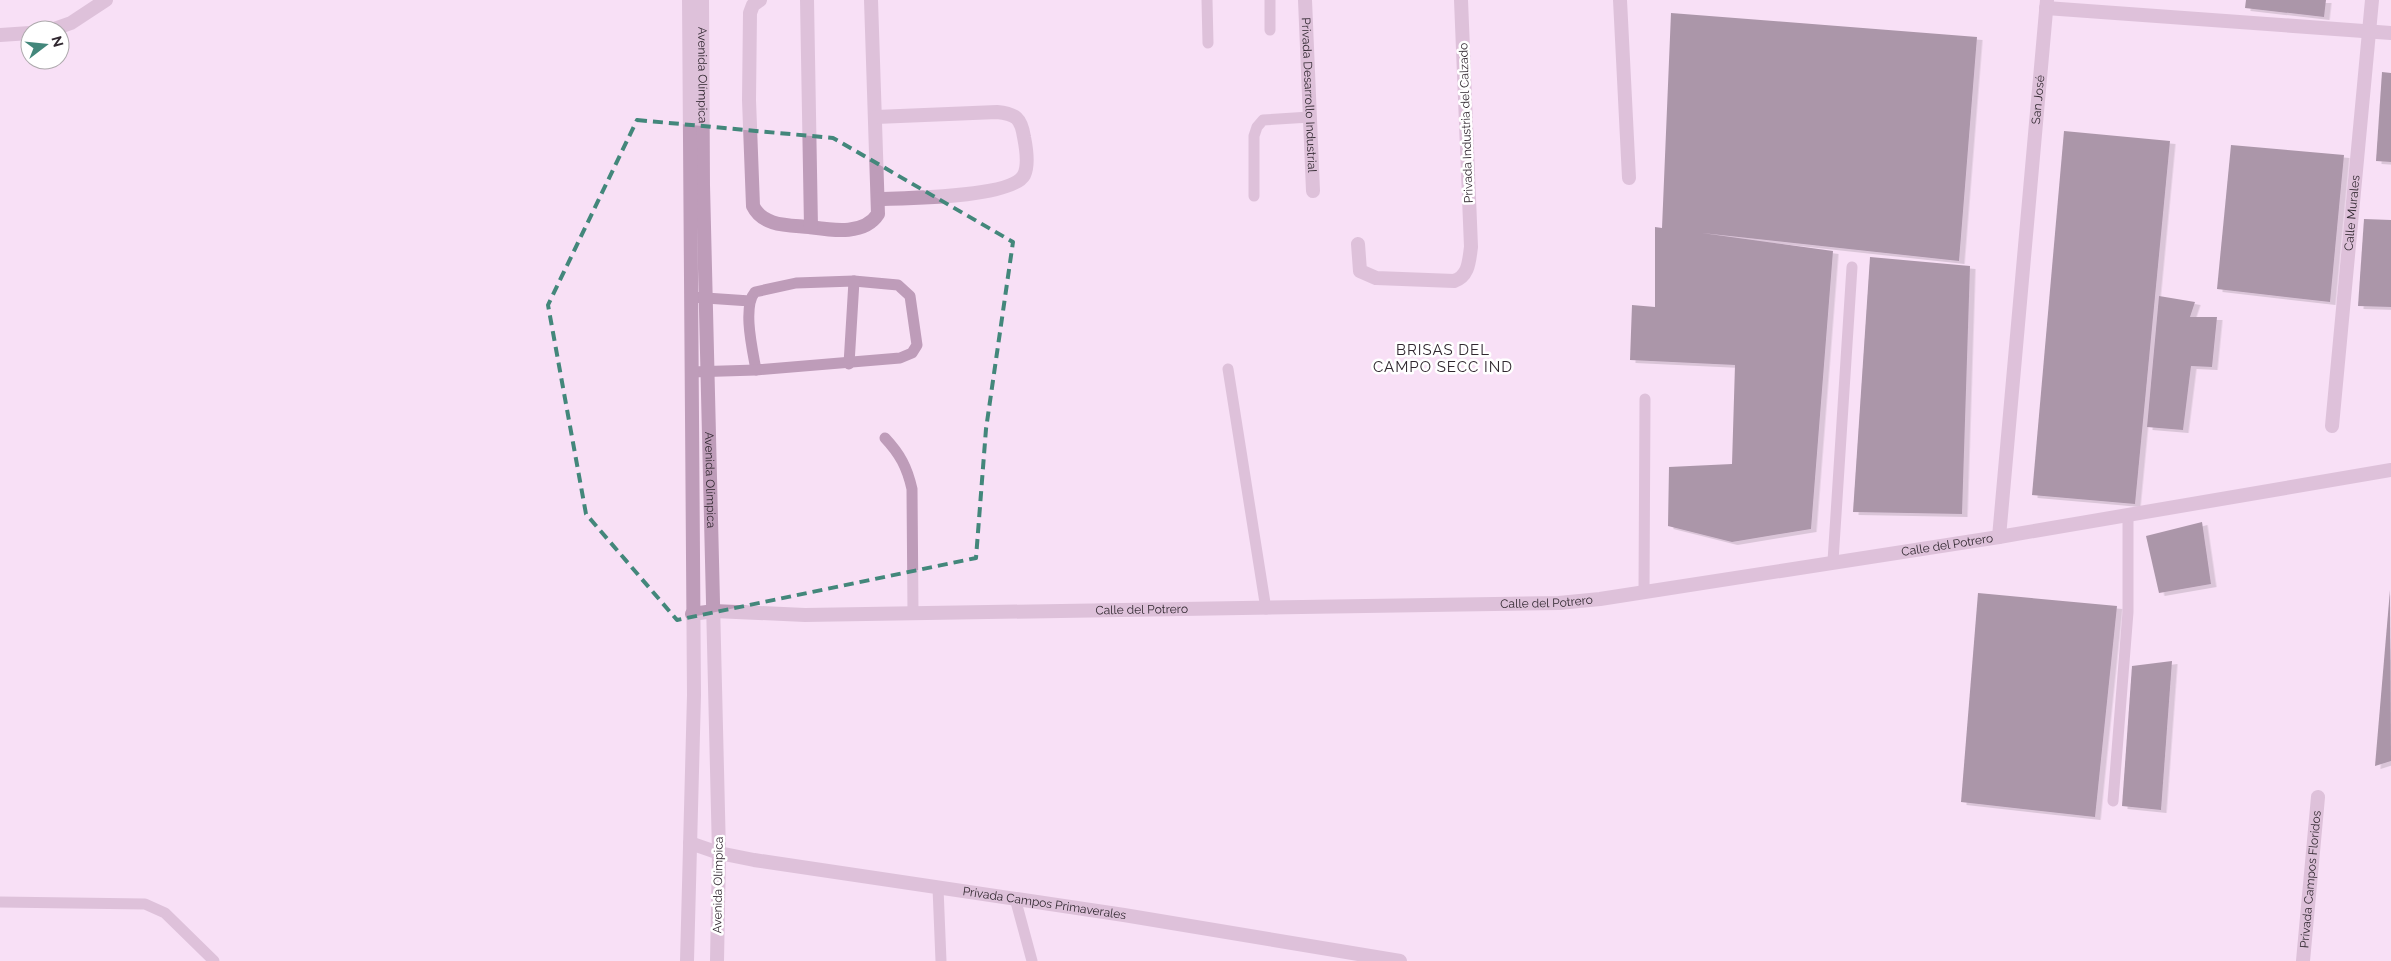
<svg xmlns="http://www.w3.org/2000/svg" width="2391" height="961" font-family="Raleway,sans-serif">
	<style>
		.building { fill: #4f3c4d; filter: url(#shadow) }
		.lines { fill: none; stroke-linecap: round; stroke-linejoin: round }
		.service { stroke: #be9cb9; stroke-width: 11 }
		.minor { stroke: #be9cb9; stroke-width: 14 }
		.tertiary { stroke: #be9cb9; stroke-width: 14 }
		.marked { fill: none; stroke: #43877b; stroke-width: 4; stroke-dasharray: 10 6; stroke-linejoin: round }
		.labels { text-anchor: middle; stroke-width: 5; stroke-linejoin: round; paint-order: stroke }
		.street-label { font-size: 12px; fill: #312830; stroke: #fff }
		.quarter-label { font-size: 15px; letter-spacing: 1px; fill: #312830; stroke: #fff }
	</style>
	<defs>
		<filter id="shadow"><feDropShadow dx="5.5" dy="3" stdDeviation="0" flood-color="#0004"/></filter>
	</defs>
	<rect width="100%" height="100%" fill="#f8e0f5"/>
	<!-- building -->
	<g class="building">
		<path d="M2246,0H2326L2324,17L2245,8Z"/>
		<path d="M1671,13L1977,37L1959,261L1702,233L1833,251L1811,529L1732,542L1668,526L1669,467L1732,464L1735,365L1630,360L1632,305L1655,307V227L1662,228Z"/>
		<path d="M2382,72L2391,73V162L2376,161Z"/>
		<path d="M2064,131L2170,141L2135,504L2032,495Z"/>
		<path d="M2231,145L2344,155L2330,302L2217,289Z"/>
		<path d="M2364,219L2391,220V307L2358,306Z"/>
		<path d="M1870,257L1970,266L1962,514L1853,512Z"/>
		<path d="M2159,296L2195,302L2190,317H2217L2212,367L2191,366L2183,430L2147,427Z"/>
		<path d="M2202,522L2211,584L2159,593L2146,536Z"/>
		<path d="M2390,590L2391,761L2375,766Z"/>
		<path d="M1978,593L2117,606L2095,817L1961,802Z"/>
		<path d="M2172,661L2161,810L2122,806L2132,666Z"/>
	</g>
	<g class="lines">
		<!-- service -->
		<g class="service">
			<path d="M1207,0L1208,43"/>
			<path d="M1270,30V0"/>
			<path d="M1254,196V136L1257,127L1263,120L1310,117"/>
			<path d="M854,281L898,285L910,296L917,345L912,353L900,358L756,370C753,352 742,307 755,292L796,283Z"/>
			<path d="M691,297L750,301"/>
			<path d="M849,364L854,281"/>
			<path d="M1228,369L1266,609"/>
			<path d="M691,372L756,370"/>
			<path d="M885,438C900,454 907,467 912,489L913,613"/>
			<path d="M1833,561L1852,267"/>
			<path d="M1644,592L1645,399"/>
			<path d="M2113,801L2128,612V515"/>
			<path d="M938,888L941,961"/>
			<path d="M1015,898L1032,961"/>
			<path d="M0,902L145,904L165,913L214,961"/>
		</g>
		<!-- minor -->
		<g class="minor">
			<path d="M760,0L753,5L750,13L749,100L753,206C763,227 790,225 809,227C831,230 864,236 878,214L871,0"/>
			<path d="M807,0L811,227"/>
			<path id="s1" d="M1305,0L1313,191"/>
			<path d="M1620,0L1629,178"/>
			<path d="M2046,8L2391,33"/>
			<path d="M51,30L71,23L106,0"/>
			<path d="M0,35L30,33"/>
			<path d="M876,117L997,112C1016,114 1021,118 1024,137C1026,147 1029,165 1024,175C1012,198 905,198 879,199"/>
			<path d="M1358,244L1360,271L1376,278L1454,281C1469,276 1469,261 1471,247L1461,0"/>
			<path id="s2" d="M2332,426L2372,0"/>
			<path id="s3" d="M1999,537L2047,0"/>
			<path id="s4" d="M692,614L714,611L805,615L1559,603L1600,599L1999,537L2391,470"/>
			<path id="s5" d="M690,843L719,853L754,860L1124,915L1400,961"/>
			<path id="s6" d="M2303,961L2318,797"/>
		</g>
		<!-- tertiary -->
		<g class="tertiary">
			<path id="s7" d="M702,0L703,185L719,853L717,961"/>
			<path d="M687,961L694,695L689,0"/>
		</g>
	</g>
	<!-- marked area -->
	<path d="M0 0H2391V961H0ZM637,120L833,138L1013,242L986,429L976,558L677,620L586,514L548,305Z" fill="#f8e0f5" fill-opacity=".55" fill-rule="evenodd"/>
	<path class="marked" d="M637,120L833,138L1013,242L986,429L976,558L677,620L586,514L548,305Z"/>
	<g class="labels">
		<!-- street labels -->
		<g class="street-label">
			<text dy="4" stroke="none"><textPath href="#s7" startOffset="75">Avenida Olímpica</textPath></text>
			<text dy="4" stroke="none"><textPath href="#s1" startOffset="95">Privada Desarrollo Industrial</textPath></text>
			<text dy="4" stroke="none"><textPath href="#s3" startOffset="439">San José</textPath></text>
			<text transform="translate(1466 123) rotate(-92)" y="4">Privada Industria del Calzado</text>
			<text dy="4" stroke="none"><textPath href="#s2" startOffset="214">Calle Murales</textPath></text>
			<text dy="4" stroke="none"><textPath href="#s7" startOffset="480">Avenida Olímpica</textPath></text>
			<text dy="4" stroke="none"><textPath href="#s4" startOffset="1260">Calle del Potrero</textPath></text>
			<text dy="4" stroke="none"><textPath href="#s4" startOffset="855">Calle del Potrero</textPath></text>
			<text dy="4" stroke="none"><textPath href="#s4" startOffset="450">Calle del Potrero</textPath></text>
			<text dy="4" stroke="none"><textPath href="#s6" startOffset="82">Privada Campos Floridos</textPath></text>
			<text transform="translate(718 885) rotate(-89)" y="4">Avenida Olímpica</text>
			<text dy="4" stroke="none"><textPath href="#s5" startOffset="360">Privada Campos Primaverales</textPath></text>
		</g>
		<!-- quarter labels -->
		<g class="quarter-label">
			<text x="1443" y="355">BRISAS DEL<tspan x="1443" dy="17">CAMPO SECC IND</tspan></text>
		</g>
	</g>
	<!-- north arrow -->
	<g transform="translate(45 45) rotate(74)"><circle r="24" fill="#ffffff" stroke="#ada9ac"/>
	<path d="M0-4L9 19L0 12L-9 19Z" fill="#43877b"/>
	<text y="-8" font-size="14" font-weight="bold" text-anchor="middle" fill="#312830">N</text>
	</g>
</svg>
